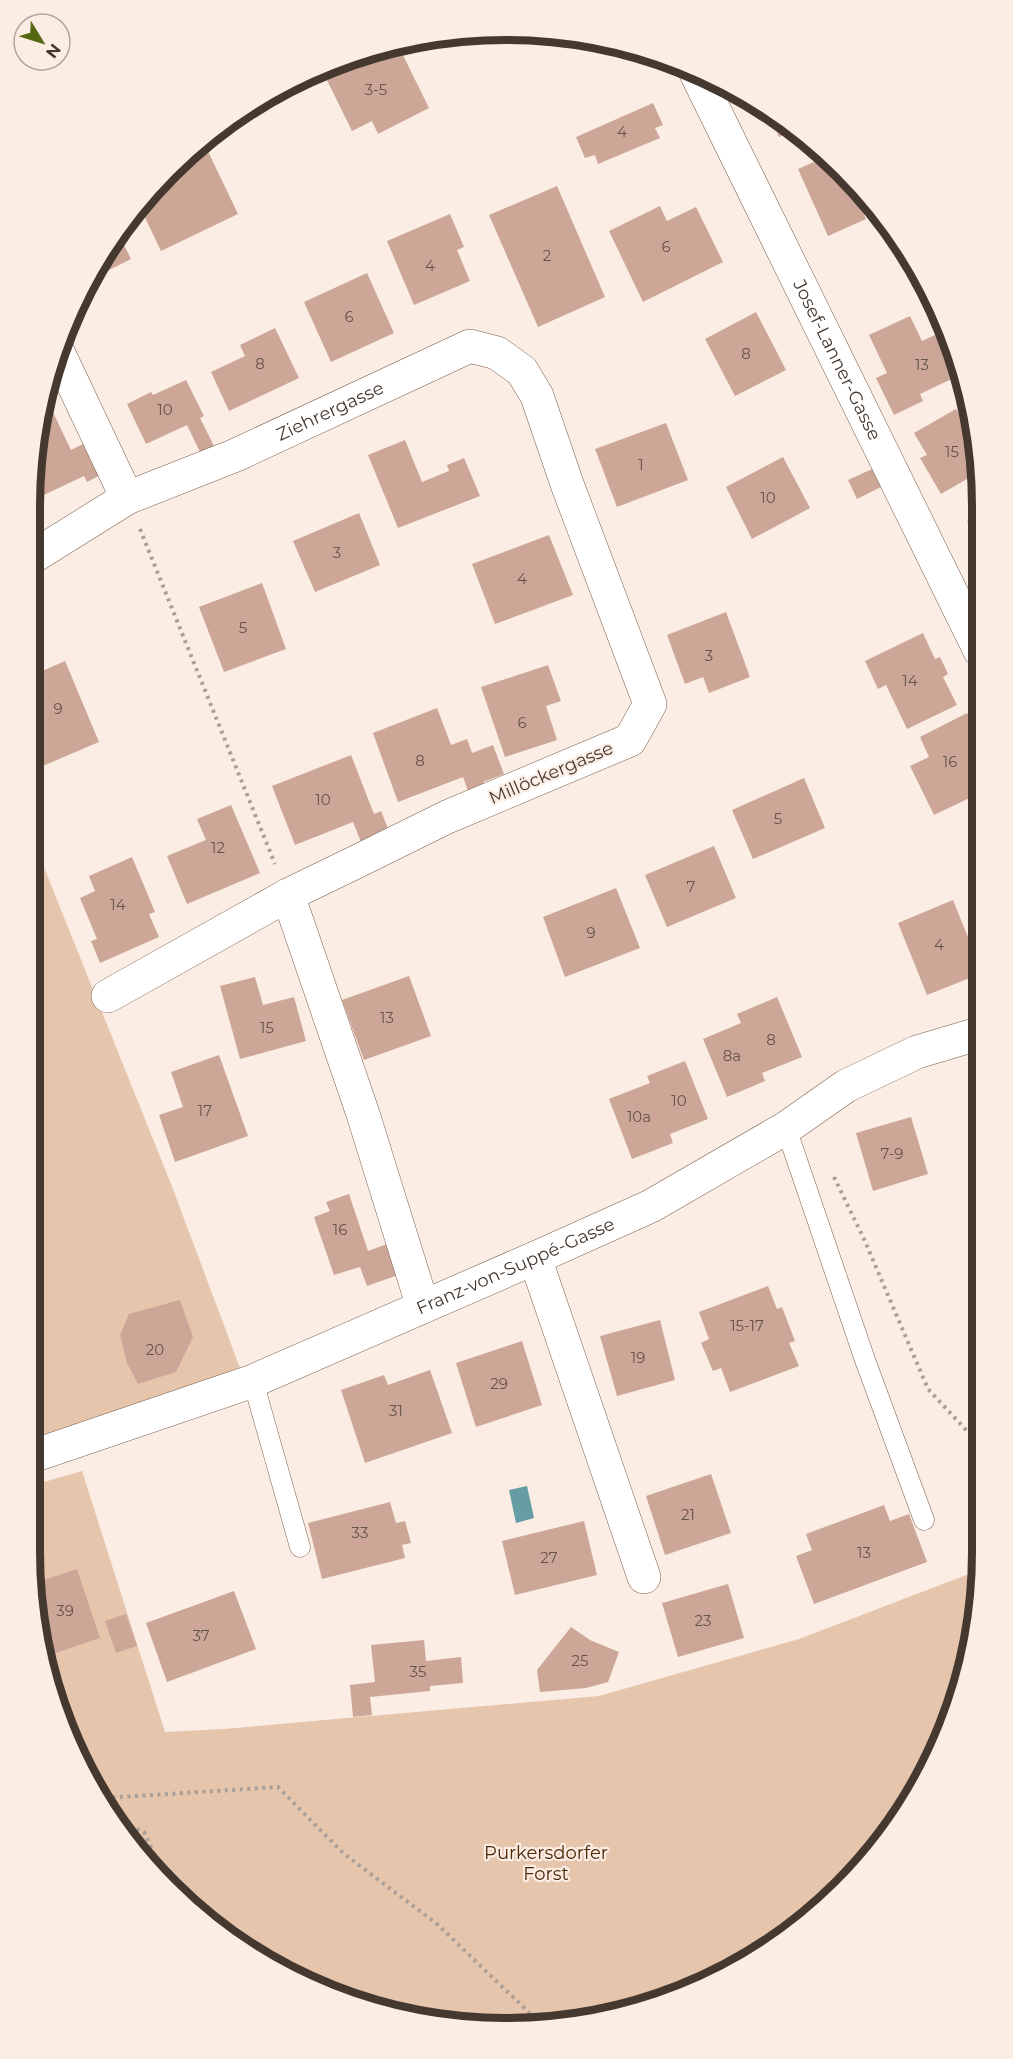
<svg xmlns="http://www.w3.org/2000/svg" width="1013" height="2059" font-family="Montserrat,sans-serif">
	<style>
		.green { fill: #e6c5ad }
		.water { fill: #669ca3 }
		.building { fill: #cca797 }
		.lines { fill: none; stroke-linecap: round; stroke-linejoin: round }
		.lane-casing { stroke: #7c5f4b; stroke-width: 21 }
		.street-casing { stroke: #7c5f4b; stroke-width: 34 }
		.path { stroke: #ab9e95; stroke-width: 4; stroke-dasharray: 3 4.5; stroke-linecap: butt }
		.lane { stroke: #fff; stroke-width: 20 }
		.street { stroke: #fff; stroke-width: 33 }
		.labels { text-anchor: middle; stroke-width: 4.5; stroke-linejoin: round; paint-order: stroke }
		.number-label { font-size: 15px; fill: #675449 }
		.street-label { font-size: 18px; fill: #45382f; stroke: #fbede4 }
		.park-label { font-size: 18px; fill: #4d2807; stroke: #fbede4 }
		.rim { fill: none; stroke: #45382f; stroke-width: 8 }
	</style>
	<rect width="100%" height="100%" fill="#fbede4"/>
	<!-- green -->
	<g class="green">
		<path d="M31,835L171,1184L240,1368L70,1432L30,1443Z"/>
		<path d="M82,1471L165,1732L224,1729L599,1696L799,1639L982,1569V1583L967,1675L934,1763L844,1889L717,1980L568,2025L413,2020L324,1993L242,1949L129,1843L55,1706L30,1552V1486Z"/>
	</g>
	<!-- water -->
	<path class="water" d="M527,1486L534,1518L516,1523L509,1490Z"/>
	<!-- building -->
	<g class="building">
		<path d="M398,45L429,108L378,134L372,121L352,131L323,72L353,55Z"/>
		<path d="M653,103L663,125L655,128L660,138L598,164L595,155L585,158L576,137Z"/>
		<path d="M769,114L775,118L794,130L779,137Z"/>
		<path d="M203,141L238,214L161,251L139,205L192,148Z"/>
		<path d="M827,156L866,200L859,204L866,219L828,236L798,169Z"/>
		<path d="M557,186L605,297L538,327L489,215Z"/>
		<path d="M660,206L667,221L696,207L723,262L643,302L609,231Z"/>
		<path d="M450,214L464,247L457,250L470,281L414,305L387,241Z"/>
		<path d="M118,233L131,259L103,273L98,265Z"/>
		<path d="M367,273L394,333L331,362L304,302Z"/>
		<path d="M756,312L786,370L735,396L705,339Z"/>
		<path d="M910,316L922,341L946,330L958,356L962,374L920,394L923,401L894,415L876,378L887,373L869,335Z"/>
		<path d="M275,328L299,378L229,411L211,372L245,356L240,345Z"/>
		<path d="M186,380L204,416L200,418L214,446L200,452L187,425L146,444L127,404L151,392L153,395Z"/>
		<path d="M50,406L71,450L91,440L106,472L87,482L84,476L31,501V476L42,410Z"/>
		<path d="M956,409L979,449V472L941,494L920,458L927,455L914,433Z"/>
		<path d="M666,423L688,480L617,507L595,449Z"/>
		<path d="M405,440L422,482L449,471L447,465L464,458L480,496L398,528L368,455Z"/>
		<path d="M783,457L810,508L752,539L726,487Z"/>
		<path d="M872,469L881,487L857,499L848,480Z"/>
		<path d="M359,513L380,565L315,592L293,541Z"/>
		<path d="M979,516V548L967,521Z"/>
		<path d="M549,535L573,595L495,624L472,564Z"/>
		<path d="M262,583L286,649L224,672L199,607Z"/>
		<path d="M726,612L750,677L709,693L703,677L685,684L667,635Z"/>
		<path d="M923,633L935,659L940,657L948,674L943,677L957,705L907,729L886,685L878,689L865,661Z"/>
		<path d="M65,661L99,742L31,771V676Z"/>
		<path d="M548,665L561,701L546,706L557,740L505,757L481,687Z"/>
		<path d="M437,708L451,745L467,739L472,753L493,745L504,774L483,782L486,787L469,794L463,777L398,802L373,733Z"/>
		<path d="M967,713L980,739V793L934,815L910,766L929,757L920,737Z"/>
		<path d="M351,755L374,814L381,811L389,831L361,842L353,822L295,845L272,786Z"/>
		<path d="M804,778L825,828L753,859L732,810Z"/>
		<path d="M231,805L260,873L187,904L167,856L206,840L197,819Z"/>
		<path d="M714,846L736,898L667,927L645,875Z"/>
		<path d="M132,857L155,912L149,914L159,937L100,963L91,941L97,939L80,898L95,891L89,876Z"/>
		<path d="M616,888L640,948L565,977L543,917Z"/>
		<path d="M953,900L980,967V974L927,995L898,923Z"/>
		<path d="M409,976L431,1036L364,1060L342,1000Z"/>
		<path d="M255,977L263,1005L294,997L306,1041L240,1059L220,986Z"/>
		<path d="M777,997L802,1057L762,1073L765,1081L727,1097L703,1039L741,1023L737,1014Z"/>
		<path d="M219,1055L248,1136L175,1162L159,1115L183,1107L171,1072Z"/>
		<path d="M685,1061L708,1119L670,1134L673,1143L632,1159L609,1099L650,1083L647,1076Z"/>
		<path d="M911,1117L928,1174L873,1191L856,1133Z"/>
		<path d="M349,1194L368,1251L387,1244L398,1275L367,1286L360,1267L334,1275L314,1217L330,1211L326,1202Z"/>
		<path d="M768,1286L777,1309L782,1307L795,1341L789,1343L799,1366L730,1392L721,1368L713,1371L701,1343L709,1339L699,1312Z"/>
		<path d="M180,1300L193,1337L176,1372L138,1384L127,1363L120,1335L129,1314Z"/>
		<path d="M660,1320L675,1380L617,1396L600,1336Z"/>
		<path d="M522,1341L542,1405L476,1427L456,1363Z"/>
		<path d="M430,1370L452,1433L365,1463L341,1390L384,1375L388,1385Z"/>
		<path d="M30,1376L43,1413L30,1418Z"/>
		<path d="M711,1474L731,1533L665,1555L646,1496Z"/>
		<path d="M390,1502L396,1523L405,1521L411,1543L402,1545L405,1558L322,1579L308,1523Z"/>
		<path d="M884,1505L890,1521L909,1514L927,1562L814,1604L796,1556L812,1550L806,1534Z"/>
		<path d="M584,1521L597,1575L515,1595L502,1541Z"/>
		<path d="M77,1569L100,1638L47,1656L35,1583Z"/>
		<path d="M728,1584L744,1638L678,1657L662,1603Z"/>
		<path d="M234,1591L256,1649L167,1682L146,1623Z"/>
		<path d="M126,1614L137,1646L116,1653L105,1621Z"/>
		<path d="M571,1627L590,1640L619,1652L608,1682L586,1688L540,1692L537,1670Z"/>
		<path d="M424,1640L426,1661L461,1657L463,1683L430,1686V1691L370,1697L372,1715L353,1717L350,1685L375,1682L371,1645Z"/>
	</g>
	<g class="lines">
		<defs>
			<g id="lane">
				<path d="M786,1128L865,1360L924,1520"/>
				<path d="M253,1381L300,1547"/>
			</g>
			<g id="street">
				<path id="s1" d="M695,71L980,651"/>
				<path d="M58,352L127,498"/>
				<path id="s2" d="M31,558L127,498L236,455L470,346L497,353L522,371L537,396L567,484L650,704L630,740L447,817L360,860L288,895L108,996"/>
				<path d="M288,895L363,1114L423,1307"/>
				<path d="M535,1258L644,1577"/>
				<path id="s3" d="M30,1457L253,1381L535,1258L651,1206L786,1128L846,1086L917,1052L981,1033"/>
			</g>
		</defs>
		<!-- lane casing -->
		<use href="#lane" class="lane-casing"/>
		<!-- street casing -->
		<use href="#street" class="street-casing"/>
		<!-- path -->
		<g class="path">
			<path d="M140,529L275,864"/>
			<path d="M834,1177L864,1239L928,1389L982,1447"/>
			<path d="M105,1798L278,1787L343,1853L437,1924L541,2024"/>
			<path d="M116,1820L144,1832L164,1876"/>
		</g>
		<!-- lane -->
		<use href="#lane" class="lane"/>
		<!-- street -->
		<use href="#street" class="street"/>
	</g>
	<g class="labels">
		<!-- number labels -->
		<g class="number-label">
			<text x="376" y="95">3-5</text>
			<text x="622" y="137">4</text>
			<text x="666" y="252">6</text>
			<text x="547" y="261">2</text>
			<text x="430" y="271">4</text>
			<text x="349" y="322">6</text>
			<text x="746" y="359">8</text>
			<text x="260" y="369">8</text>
			<text x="922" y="370">13</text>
			<text x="165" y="415">10</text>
			<text x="952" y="457">15</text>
			<text x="641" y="470">1</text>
			<text x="768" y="503">10</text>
			<text x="337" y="558">3</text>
			<text x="522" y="584">4</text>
			<text x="243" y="633">5</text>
			<text x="709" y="661">3</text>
			<text x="910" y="686">14</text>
			<text x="58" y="714">9</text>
			<text x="522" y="728">6</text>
			<text x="420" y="766">8</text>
			<text x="950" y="767">16</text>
			<text x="323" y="805">10</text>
			<text x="778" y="824">5</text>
			<text x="218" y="853">12</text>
			<text x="691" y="892">7</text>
			<text x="118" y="910">14</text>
			<text x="591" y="938">9</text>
			<text x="939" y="950">4</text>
			<text x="387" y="1023">13</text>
			<text x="267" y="1033">15</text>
			<text x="771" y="1045">8</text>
			<text x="732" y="1061">8a</text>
			<text x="679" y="1106">10</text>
			<text x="205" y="1116">17</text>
			<text x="639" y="1122">10a</text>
			<text x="892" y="1159">7-9</text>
			<text x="340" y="1235">16</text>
			<text x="747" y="1331">15-17</text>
			<text x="155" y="1355">20</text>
			<text x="638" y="1363">19</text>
			<text x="499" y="1389">29</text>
			<text x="396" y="1416">31</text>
			<text x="688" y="1520">21</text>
			<text x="360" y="1538">33</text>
			<text x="864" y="1558">13</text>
			<text x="549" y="1563">27</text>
			<text x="65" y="1616">39</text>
			<text x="703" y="1626">23</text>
			<text x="201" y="1641">37</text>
			<text x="580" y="1666">25</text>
			<text x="418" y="1677">35</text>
		</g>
		<!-- street labels -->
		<g class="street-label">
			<text dy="6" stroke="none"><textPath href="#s1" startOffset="322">Josef-Lanner-Gasse</textPath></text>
			<text dy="6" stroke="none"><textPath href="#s2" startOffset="334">Ziehrergasse</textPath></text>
			<text transform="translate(551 773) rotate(-23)" y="6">Millöckergasse</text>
			<text dy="6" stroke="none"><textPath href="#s3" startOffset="522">Franz-von-Suppé-Gasse</textPath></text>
		</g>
		<!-- park labels -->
		<g class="park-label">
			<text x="546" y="1859">Purkersdorfer<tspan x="546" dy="21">Forst</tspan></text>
		</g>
	</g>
	<!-- crop -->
	<path d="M0 0H1013V2059H0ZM506 40H506A466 466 0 0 1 972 506V1552A466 466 0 0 1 506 2018H506A466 466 0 0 1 40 1552V506A466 466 0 0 1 506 40Z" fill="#fbede4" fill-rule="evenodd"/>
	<path class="rim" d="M506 40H506A466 466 0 0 1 972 506V1552A466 466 0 0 1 506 2018H506A466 466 0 0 1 40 1552V506A466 466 0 0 1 506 40Z"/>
	<!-- north arrow -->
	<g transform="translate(42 42) rotate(128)"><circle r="28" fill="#fbede4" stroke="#b2a59c" stroke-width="1.5"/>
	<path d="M0-4.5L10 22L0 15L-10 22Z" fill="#556711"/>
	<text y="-9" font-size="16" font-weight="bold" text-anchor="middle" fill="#45382f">N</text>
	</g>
</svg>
